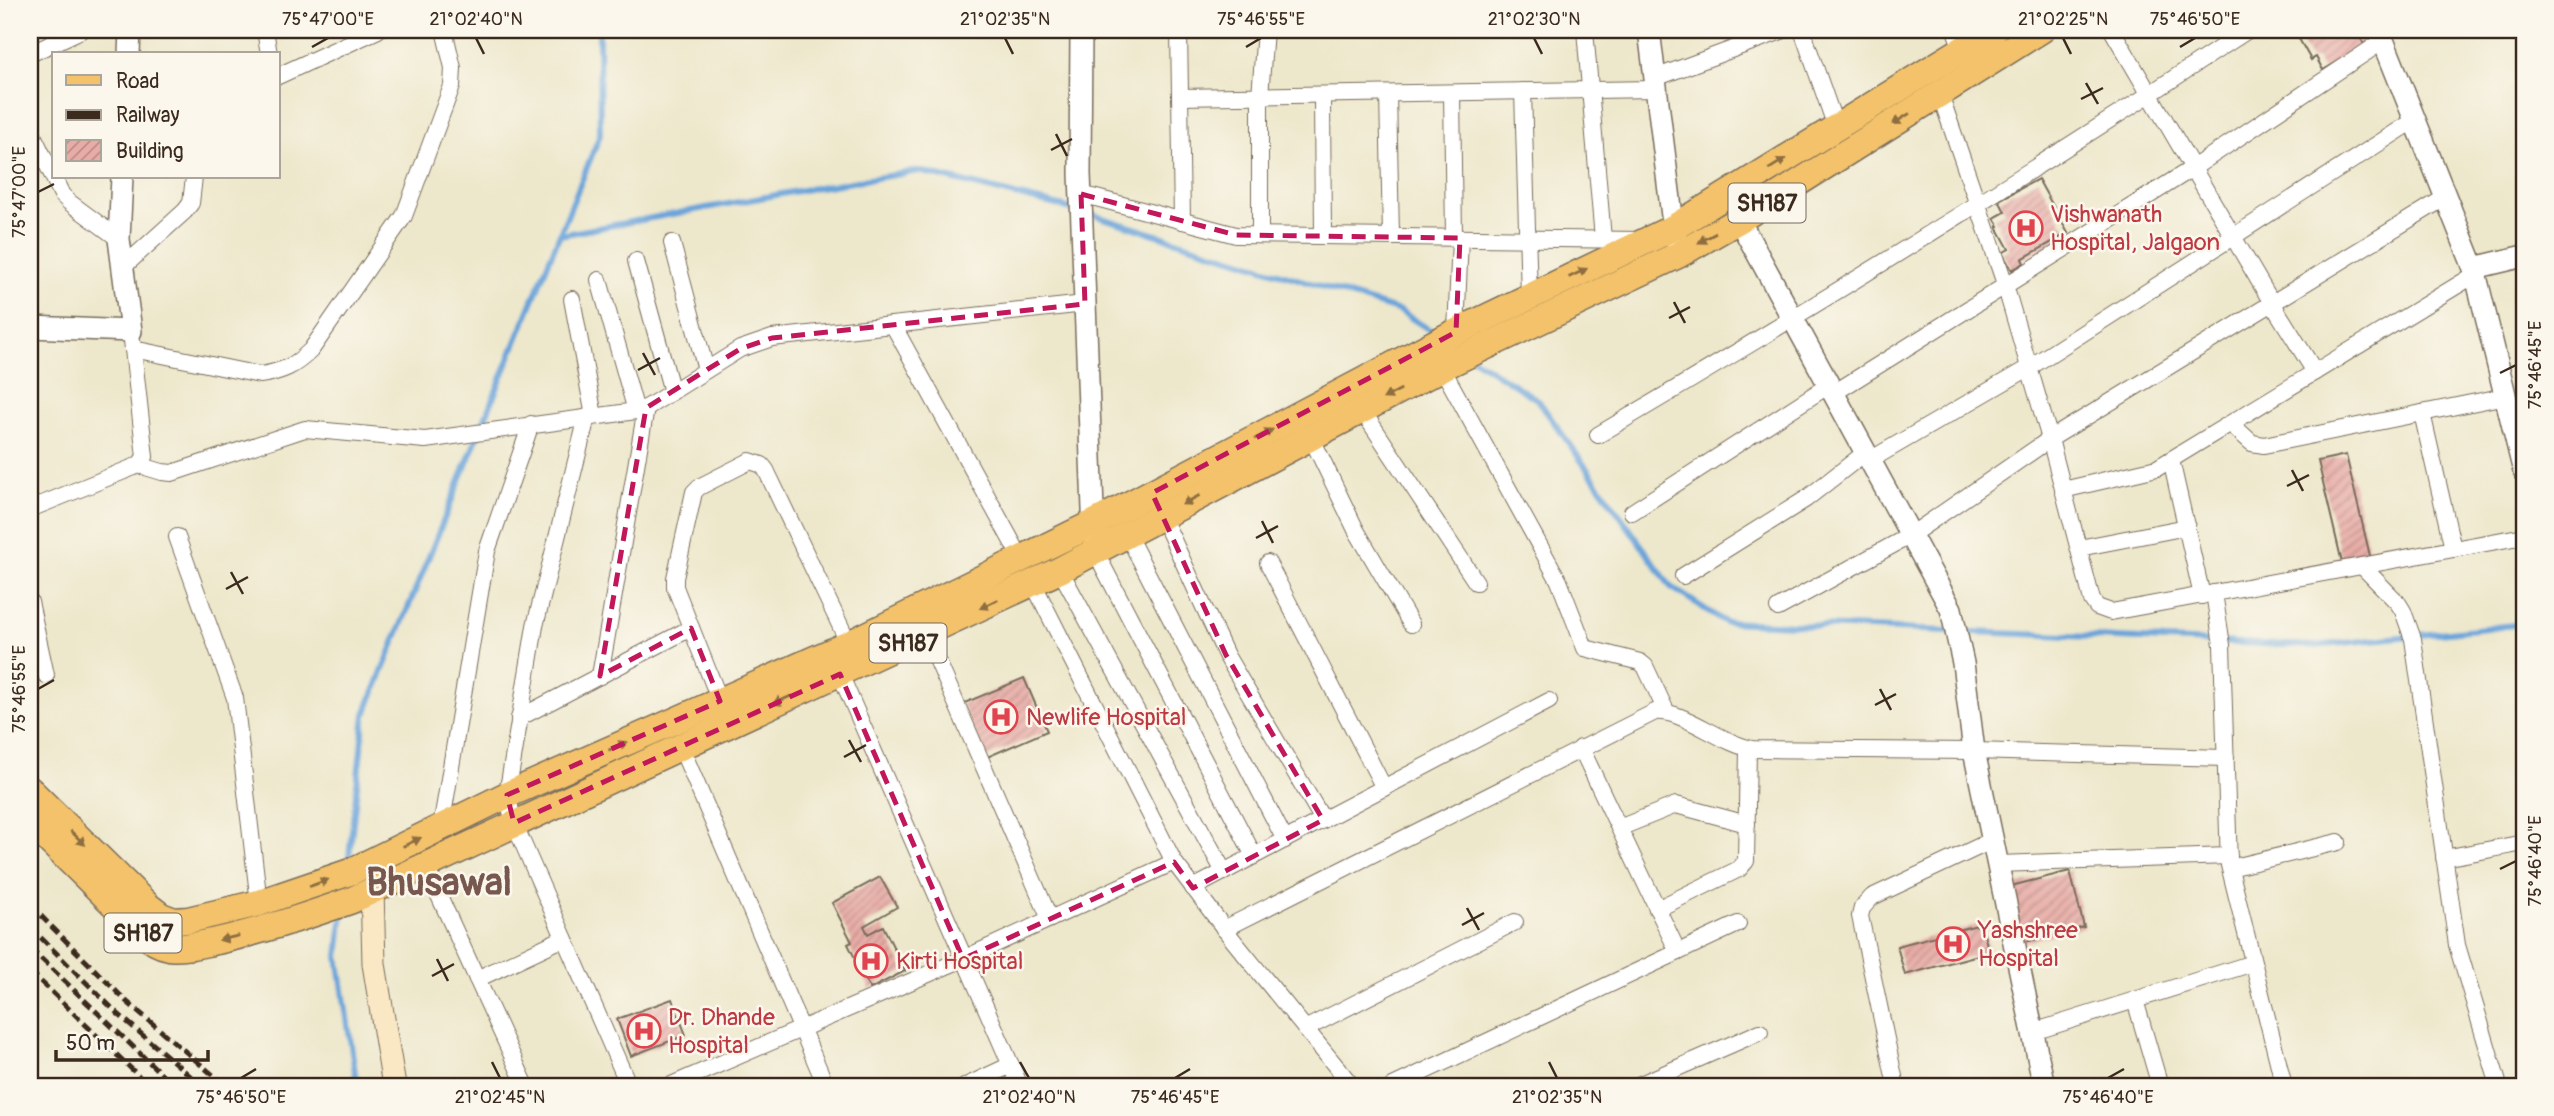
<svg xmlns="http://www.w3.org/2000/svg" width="2554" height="1116" font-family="Pangolin,sans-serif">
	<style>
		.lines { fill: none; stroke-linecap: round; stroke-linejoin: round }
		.stream { stroke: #6ba4da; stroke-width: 6 }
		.building { fill: url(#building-hatch) }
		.minor-casing { stroke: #796c5b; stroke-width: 18 }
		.tertiary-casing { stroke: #796c5b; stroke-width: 24 }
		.secondary-casing { stroke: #796c5b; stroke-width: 25 }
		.primary-casing { stroke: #796c5b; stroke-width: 29 }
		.minor { stroke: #fff; stroke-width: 16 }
		.tertiary { stroke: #fff; stroke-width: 21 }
		.secondary { stroke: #fae7c3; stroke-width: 23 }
		.primary { stroke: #f3c26a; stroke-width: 26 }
		.rail { stroke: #3b2a1e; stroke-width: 5; stroke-dasharray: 10 5; stroke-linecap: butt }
		.oneway { fill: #8e6e40 }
		.marked { fill: none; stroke: #c2185b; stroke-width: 5; stroke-dasharray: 14 9; stroke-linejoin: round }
		.ticks { fill: none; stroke: #3b2a1e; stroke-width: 2.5 }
		.labels { text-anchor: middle; stroke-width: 5; stroke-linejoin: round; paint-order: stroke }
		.shield { fill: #fbf7ec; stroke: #75685c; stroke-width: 2 }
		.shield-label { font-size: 23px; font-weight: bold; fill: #3b2a1e }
		.health-label { font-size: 24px; fill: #be3a42; stroke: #fbf7ec; text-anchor: start }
		.town-label { font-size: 38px; font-weight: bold; fill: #78584e; stroke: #fbf7ec }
		.neatline { fill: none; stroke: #3b2a1e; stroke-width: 2.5 }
		.ticks-label { font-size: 18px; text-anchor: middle; fill: #3b2a1e }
	</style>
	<defs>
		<pattern id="building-hatch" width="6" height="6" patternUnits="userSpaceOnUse" patternTransform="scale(1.75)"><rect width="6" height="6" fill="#e8aca6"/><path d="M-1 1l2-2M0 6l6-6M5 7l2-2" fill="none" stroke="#bd8c87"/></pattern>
	</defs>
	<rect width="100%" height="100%" fill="#fbf7ec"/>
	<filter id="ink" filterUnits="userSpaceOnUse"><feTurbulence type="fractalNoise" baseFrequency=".0143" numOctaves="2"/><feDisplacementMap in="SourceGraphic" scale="14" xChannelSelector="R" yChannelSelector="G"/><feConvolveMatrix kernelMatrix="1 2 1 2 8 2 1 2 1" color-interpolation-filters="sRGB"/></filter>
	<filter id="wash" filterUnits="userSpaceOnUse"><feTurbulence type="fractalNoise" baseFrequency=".00686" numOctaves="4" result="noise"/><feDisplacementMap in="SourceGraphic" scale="28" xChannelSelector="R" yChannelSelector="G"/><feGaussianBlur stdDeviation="1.57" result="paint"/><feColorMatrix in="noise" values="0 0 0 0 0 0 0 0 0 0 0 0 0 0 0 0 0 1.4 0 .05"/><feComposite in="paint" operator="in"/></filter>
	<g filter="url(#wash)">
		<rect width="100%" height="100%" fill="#ede7cb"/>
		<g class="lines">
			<!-- stream -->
			<g class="stream">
				<path d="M1087,213L1400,311L1436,334"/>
				<path d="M560,235L814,188L919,171L1076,210"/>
				<path d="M1474,359L1538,400L1671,587L1725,622L2315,646L2524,624"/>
				<path d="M348,866L365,714L600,135L599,30"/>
				<path d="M343,912L338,956L357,1086"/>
			</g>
		</g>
		<g id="blocks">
			<!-- building -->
			<g class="building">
				<path d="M2294,30H2356L2365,46L2323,70L2316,57L2311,60Z"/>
				<path d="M2038,179L2068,233L2022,259L2024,263L2012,270L2002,253L2009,249L1997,227L1999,226L1994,218L2005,212L1999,200Z"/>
				<path d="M2346,455L2371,560L2343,567L2318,461Z"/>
				<path d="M1024,678L1047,731L985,758L962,704Z"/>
				<path d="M2070,871L2084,927L2021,943L2007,887Z"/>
				<path d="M880,877L897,907L864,926L868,934L883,926L905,971L870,989L848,944L852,942L832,903Z"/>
				<path d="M1981,924L1989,952L1905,975L1897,946Z"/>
				<path d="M672,999L686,1035L631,1056L617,1019Z"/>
			</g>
		</g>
	</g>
	<g filter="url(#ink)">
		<use href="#blocks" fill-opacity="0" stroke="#796c5b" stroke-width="2"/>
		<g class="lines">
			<defs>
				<g id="minor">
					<path d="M265,30L269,54"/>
					<path d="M1179,30L1182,221"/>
					<path d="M1585,30L1603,239"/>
					<path d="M1802,30L1836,127"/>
					<path d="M1955,30L1965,57"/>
					<path d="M2112,30L2272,303L2315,372"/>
					<path d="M30,54L81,30"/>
					<path d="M278,76L378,30"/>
					<path d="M1655,78L1784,30"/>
					<path d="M1523,91L1529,297"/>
					<path d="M1452,93L1454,237"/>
					<path d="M1388,94L1391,236"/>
					<path d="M1940,94L2003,278L2050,439L2092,600L2097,607L2111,612L2524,536"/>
					<path d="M1322,95L1323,236"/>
					<path d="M1180,97L1656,89"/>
					<path d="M30,129L62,195L69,202L119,239"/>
					<path d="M1081,194L1236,235L1640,240"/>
					<path d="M1260,235V96L1265,30"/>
					<path d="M672,243L706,370"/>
					<path d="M636,261L672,392"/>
					<path d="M122,268L185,211L191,203L194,177"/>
					<path d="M599,280L636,411"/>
					<path d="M572,299L594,416"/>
					<path d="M893,325L1022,560"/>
					<path d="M1456,332L1460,238"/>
					<path d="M133,349L260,375C282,372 295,366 311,350L404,216L452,86L453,68L444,30"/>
					<path d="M1442,368L1559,581L1585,648L1640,662L1645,666L1666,711"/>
					<path d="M1834,393L2193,168L2383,41"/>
					<path d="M1362,410L1476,582"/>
					<path d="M2422,413L2453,549"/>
					<path d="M587,417L535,626L507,795L514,823L629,1086"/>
					<path d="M2231,424L2252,443L2264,445L2506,396"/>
					<path d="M1598,435C1818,305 2035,170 2248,30"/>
					<path d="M1311,437L1356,530L1411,624"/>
					<path d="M1870,460L2030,367L2415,120"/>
					<path d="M2171,460L2202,596"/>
					<path d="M139,465L162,472L172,473L305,429L425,440L636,411L646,408L740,349L772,338L1085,304"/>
					<path d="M2063,490L2157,468L2476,274"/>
					<path d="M30,509L139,465L145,457L132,340"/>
					<path d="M1632,512L1829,385"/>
					<path d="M1162,516L1226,655L1323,820"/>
					<path d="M1127,534L1285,840"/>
					<path d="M177,537L235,698L259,903"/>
					<path d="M2079,548L2187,527"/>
					<path d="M1095,551L1254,856"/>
					<path d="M1268,563L1384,788"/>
					<path d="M2362,566L2398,603L2403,611L2413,639L2457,945L2499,1086"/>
					<path d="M1060,570L1224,872"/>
					<path d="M1683,576L1806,499L1866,452"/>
					<path d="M1033,583L1174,862L1233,940L1352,1086"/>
					<path d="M2214,593L2222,645L2229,865L2284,1086"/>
					<path d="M30,602L46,675"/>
					<path d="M1778,608L1911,535L2050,439L2446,197"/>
					<path d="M926,634L1050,919"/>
					<path d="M840,674L1020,1086"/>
					<path d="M600,676L646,408"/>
					<path d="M720,701L675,587V578L694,492L699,487L750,461L762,465L766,470L849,644"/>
					<path d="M519,718L691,628"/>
					<path d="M680,745L826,1086"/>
					<path d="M1581,748L1678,952"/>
					<path d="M441,827L487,551L531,424"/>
					<path d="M1619,828L1676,805L1747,824"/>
					<path d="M2444,858L2524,843"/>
					<path d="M1998,864L2229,856"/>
					<path d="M425,865L526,1086"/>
					<path d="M2230,868L2338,842"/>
					<path d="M1193,888L1549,701"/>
					<path d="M1657,909L1739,869L1746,861L1748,749"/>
					<path d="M1224,929L1655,712C1682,709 1722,744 1752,749L1974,751L2226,758"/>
					<path d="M477,979L564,938"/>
					<path d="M2135,1000L2160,1086"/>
					<path d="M1305,1029L1515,922"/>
					<path d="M2033,1032L2253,963"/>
					<path d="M669,1086L963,959L1174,862"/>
					<path d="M966,1086L1011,1065"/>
					<path d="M1393,1086L1738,924"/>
					<path d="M1636,1086L1760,1032"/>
					<path d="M1896,1086L1860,916L1862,908L1872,897L1993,840"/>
				</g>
				<g id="tertiary">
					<path d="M1081,30L1080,174L1094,535"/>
					<path d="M1649,30L1675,240"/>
					<path d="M2379,30L2474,268L2524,256"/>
					<path d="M129,54L130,30"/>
					<path d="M1739,220L1951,609L1963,663L1974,751L2044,1086"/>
					<path d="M2474,268L2524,472"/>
					<path d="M30,327L131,331L119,239L122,177"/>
				</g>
				<path id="secondary" d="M372,889L374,964L394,1086"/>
				<g id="primary">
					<path d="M30,790L148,906L161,916L174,921L188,920L259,903L350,872L507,795L849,644L1094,523L1450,335L1673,228L1994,30"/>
					<path d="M30,822L141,931C149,939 157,945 169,947C185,949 201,944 217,941C263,931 307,916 352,900L1060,570L1453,362L1678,255L1739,220L2041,30"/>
				</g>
			</defs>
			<!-- minor casing -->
			<use href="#minor" class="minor-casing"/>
			<!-- tertiary casing -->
			<use href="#tertiary" class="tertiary-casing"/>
			<!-- secondary casing -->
			<use href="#secondary" class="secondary-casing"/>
			<!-- primary casing -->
			<use href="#primary" class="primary-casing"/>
			<!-- minor -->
			<use href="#minor" class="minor"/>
			<!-- tertiary -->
			<use href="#tertiary" class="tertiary"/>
			<!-- secondary -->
			<use href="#secondary" class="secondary"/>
			<!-- primary -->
			<use href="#primary" class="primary"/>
			<!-- rail -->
			<g class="rail">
				<path d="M30,905L126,1001L226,1086"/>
				<path d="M30,927L117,1013L202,1086"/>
				<path d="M30,948L174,1086"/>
				<path d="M30,971L149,1086"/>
			</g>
		</g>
		<!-- one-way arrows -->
		<defs><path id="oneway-solid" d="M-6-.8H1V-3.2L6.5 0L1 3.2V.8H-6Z" transform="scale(1.75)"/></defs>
		<g class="oneway">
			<use href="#oneway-solid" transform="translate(1901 119) rotate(148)"/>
			<use href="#oneway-solid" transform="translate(1777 164) rotate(-32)"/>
			<use href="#oneway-solid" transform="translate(1707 238) rotate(151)"/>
			<use href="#oneway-solid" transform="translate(1578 273) rotate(-26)"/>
			<use href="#oneway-solid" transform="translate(1392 394) rotate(152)"/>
			<use href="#oneway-solid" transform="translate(1264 434) rotate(-28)"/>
			<use href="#oneway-solid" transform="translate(1191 500) rotate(152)"/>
			<use href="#oneway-solid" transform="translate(989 604) rotate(154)"/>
			<use href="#oneway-solid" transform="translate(782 700) rotate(156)"/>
			<use href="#oneway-solid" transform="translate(618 746) rotate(-24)"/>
			<use href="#oneway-solid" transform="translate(78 838) rotate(44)"/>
			<use href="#oneway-solid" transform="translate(412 842) rotate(-26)"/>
			<use href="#oneway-solid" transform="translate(319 883) rotate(-20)"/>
			<use href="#oneway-solid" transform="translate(229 938) rotate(167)"/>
		</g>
	</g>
	<!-- marked area -->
	<path class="marked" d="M1081,194L1236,235L1460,238L1456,332L1152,493L1226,655L1323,820L1193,888L1174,862L963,959L840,674L514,823L507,795L720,701L691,628L600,676L646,408L740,349L772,338L1085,304Z"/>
	<!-- ticks -->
	<path class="ticks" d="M476,38L484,54M1005,38L1013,54M1534,38L1542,54M2063,38L2071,54M312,47L328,38M1246,47L1261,38M2180,47L2195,38M2086,83L2098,104M2081,99L2103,88M1056,134L1067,156M1051,150L1072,139M38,192L54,184M1674,302L1685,323M1669,318L1690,307M643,353L655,375M638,370L660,358M2500,373L2516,365M2292,470L2303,491M2287,486L2309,475M1262,521L1273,543M1256,538L1278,526M231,572L243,594M226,589L248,577M38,689L54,680M1880,689L1891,710M1875,705L1896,694M849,740L861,762M844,757L866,745M2500,869L2516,861M1467,908L1479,930M1462,925L1484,913M437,959L448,981M432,976L454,964M492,1062L500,1078M1020,1062L1029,1078M1549,1062L1557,1078M241,1078L256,1069M1175,1078L1190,1069M2108,1078L2124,1069"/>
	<!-- icons -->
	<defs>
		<symbol id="hospital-ring" viewBox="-11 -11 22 22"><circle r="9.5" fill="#fbf7ec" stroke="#e0444e" stroke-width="1.5"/><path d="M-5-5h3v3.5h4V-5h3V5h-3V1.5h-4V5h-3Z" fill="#e0444e"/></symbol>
	</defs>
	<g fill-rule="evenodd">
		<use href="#hospital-ring" x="2007" y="209" width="38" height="38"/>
		<use href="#hospital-ring" x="982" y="698" width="38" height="38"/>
		<use href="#hospital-ring" x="1934" y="925" width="38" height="38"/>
		<use href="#hospital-ring" x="852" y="942" width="38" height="38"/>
		<use href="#hospital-ring" x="625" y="1012" width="38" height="38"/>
	</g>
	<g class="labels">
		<!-- shield labels -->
		<g class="shield">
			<rect x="1728.5" y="183.5" width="77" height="39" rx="5"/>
			<rect x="869.5" y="623.5" width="77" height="39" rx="5"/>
			<rect x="104.5" y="913.5" width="77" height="39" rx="5"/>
		</g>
		<g class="shield-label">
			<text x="1767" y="211">SH187</text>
			<text x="908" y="651">SH187</text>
			<text x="143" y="941">SH187</text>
		</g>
		<!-- health labels -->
		<g class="health-label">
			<text x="2050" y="222">Vishwanath<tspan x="2050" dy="28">Hospital, Jalgaon</tspan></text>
			<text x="1026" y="725">Newlife Hospital</text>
			<text x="1978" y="938">Yashshree<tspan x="1978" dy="28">Hospital</tspan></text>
			<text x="896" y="969">Kirti Hospital</text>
			<text x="668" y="1025">Dr. Dhande<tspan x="668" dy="28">Hospital</tspan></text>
		</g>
		<!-- town labels -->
		<g class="town-label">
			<text x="439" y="895">Bhusawal</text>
		</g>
	</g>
	<!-- margin -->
	<rect width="2554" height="1116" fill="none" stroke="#fbf7ec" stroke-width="77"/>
	<!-- legend -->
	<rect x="52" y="52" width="228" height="126" fill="#fbf7ec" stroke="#aea59a" stroke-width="2"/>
	<rect x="66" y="75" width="35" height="10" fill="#f3c26a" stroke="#aea59a" stroke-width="2"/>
	<text x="116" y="88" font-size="21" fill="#3b2a1e">Road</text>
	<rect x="66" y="110" width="35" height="10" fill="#3b2a1e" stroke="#aea59a" stroke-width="2"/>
	<text x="116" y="122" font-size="21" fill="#3b2a1e">Railway</text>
	<rect x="66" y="140" width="35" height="21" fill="url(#building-hatch)" stroke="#aea59a" stroke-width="2"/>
	<text x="116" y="158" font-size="21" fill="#3b2a1e">Building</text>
	<!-- scale -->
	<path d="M56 1050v10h152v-10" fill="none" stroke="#3b2a1e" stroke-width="3.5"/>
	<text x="66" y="1050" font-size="21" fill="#3b2a1e" stroke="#fbf7ec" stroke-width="5" paint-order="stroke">50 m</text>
	<rect x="38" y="38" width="2478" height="1040" class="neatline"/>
	<g class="ticks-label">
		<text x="328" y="25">75°47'00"E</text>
		<text x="476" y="25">21°02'40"N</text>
		<text x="1005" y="25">21°02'35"N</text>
		<text x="1261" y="25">75°46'55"E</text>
		<text x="1534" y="25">21°02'30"N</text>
		<text x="2063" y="25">21°02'25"N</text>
		<text x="2195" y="25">75°46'50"E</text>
		<text transform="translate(19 192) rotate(-90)" y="6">75°47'00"E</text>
		<text transform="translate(2535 365) rotate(-90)" y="6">75°46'45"E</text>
		<text transform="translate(19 689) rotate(-90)" y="6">75°46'55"E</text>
		<text transform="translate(2535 861) rotate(-90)" y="6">75°46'40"E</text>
		<text x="241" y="1103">75°46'50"E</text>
		<text x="500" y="1103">21°02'45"N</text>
		<text x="1029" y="1103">21°02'40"N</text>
		<text x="1175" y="1103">75°46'45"E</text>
		<text x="1557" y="1103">21°02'35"N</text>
		<text x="2108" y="1103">75°46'40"E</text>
	</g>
</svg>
